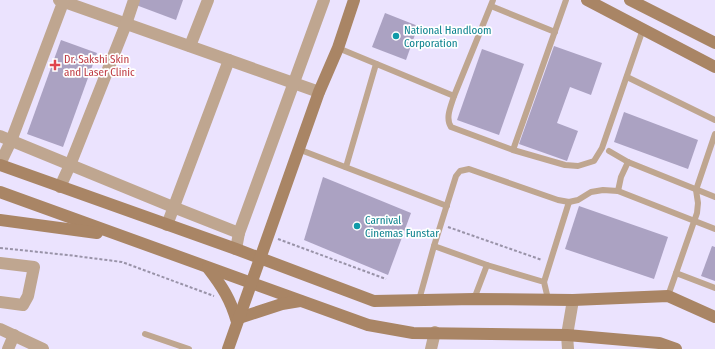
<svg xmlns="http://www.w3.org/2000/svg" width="715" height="349" font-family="'Fira Sans Condensed',sans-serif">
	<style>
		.building { fill: #aba2c2 }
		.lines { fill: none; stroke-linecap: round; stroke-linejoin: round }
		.path { stroke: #9993a8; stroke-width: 2; stroke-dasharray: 3 2; stroke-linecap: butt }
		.lane { stroke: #bfa690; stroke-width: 6 }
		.street { stroke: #bfa690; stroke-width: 12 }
		.secondary { stroke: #a98565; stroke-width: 12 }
		.culture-dot { fill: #0f9aa8; stroke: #fff; stroke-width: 1.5 }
		.health-dot { fill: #e0444e; stroke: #fff; stroke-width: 1.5 }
		.labels { text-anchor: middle; stroke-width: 3.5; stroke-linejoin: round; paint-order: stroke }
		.culture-label { font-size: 11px; fill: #0d838f; stroke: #fff; text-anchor: start }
		.health-label { font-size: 11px; fill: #be3a42; stroke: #fff; text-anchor: start }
	</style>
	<rect width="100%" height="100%" fill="#ebe3fe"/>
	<!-- building -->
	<g class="building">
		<path d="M138,0H183L176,20L136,5Z"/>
		<path d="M385,13L418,26L406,60L372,47Z"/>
		<path d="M61,40L97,53L63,147L27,134Z"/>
		<path d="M554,46L602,63L591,95L570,87L557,123L578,131L567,161L519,144Z"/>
		<path d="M482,49L524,64L499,135L457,120Z"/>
		<path d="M624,112L698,140L688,169L614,142Z"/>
		<path d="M323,177L411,213L388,275L304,240Z"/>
		<path d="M579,206L668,237L654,279L565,249Z"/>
		<path d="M712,246L715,247V281L701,276Z"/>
	</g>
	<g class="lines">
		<!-- path -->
		<g class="path">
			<path d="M448,227L542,260"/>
			<path d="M278,239L386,279"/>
			<path d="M0,248L68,255L122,262L214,296"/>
		</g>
		<!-- lane -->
		<g class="lane">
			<path d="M493,0L454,96C451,106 445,118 451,127L513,150"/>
			<path d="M566,0L513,150L565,165L578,166L594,161L602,148L643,29"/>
			<path d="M491,6L555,32"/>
			<path d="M338,48L454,96"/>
			<path d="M627,77L715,120"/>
			<path d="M298,149L447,206"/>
			<path d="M609,151L628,162L715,197"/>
			<path d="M346,167L376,64"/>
			<path d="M618,191L621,177L628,162"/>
			<path d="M434,246L456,176L460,171L469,169L558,200L569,202L578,200L591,192L603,190L618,191L715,229"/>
			<path d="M676,273L715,288"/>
			<path d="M544,282L569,202"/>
			<path d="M668,296L697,213L698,203L696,190L715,134"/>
			<path d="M474,299L487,265"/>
			<path d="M419,300L434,246L487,265L544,282L548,299"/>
			<path d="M145,334L189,349"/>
		</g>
		<!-- street -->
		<g class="street">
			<path d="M59,0L319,92"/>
			<path d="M190,46L208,0"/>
			<path d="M0,136L173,207L239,233"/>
			<path d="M0,164L11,141L64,0"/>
			<path d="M60,187L70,165L126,24L134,0"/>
			<path d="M167,225L229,60"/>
			<path d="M236,249L239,233L324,0"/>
			<path d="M0,263L34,267L28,296L23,305L0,302"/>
			<path d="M0,329L43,349"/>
			<path d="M8,349L14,335"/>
			<path d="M431,349L435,332"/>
			<path d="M568,349L567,335L573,300"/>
		</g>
		<!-- secondary -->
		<g class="secondary">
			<path d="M587,0L715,67"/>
			<path d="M630,0L715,43"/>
			<path d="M0,165L236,249L374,301L474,299L573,300L668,296L715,317"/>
			<path d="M0,192L368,325L413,333L567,335L659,343L676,349"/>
			<path d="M0,220L97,233"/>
			<path d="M208,268C222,286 231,300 237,322"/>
			<path d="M239,318L282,304L300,301"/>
			<path d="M228,349L319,92L338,48L354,0"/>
		</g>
	</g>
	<!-- markers -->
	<g class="culture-dot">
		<circle cx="396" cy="36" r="4"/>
		<circle cx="357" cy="226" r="4"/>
	</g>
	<path class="health-dot" d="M53 59h4v4h4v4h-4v4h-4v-4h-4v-4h4z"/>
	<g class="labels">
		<!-- culture labels -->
		<g class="culture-label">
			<text x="404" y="34">National Handloom<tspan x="404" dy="13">Corporation</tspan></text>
			<text x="365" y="224">Carnival<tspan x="365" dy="13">Cinemas Funstar</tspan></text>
		</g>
		<!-- health labels -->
		<g class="health-label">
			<text x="64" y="63">Dr. Sakshi Skin<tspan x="64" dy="13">and Laser Clinic</tspan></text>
		</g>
	</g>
</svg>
